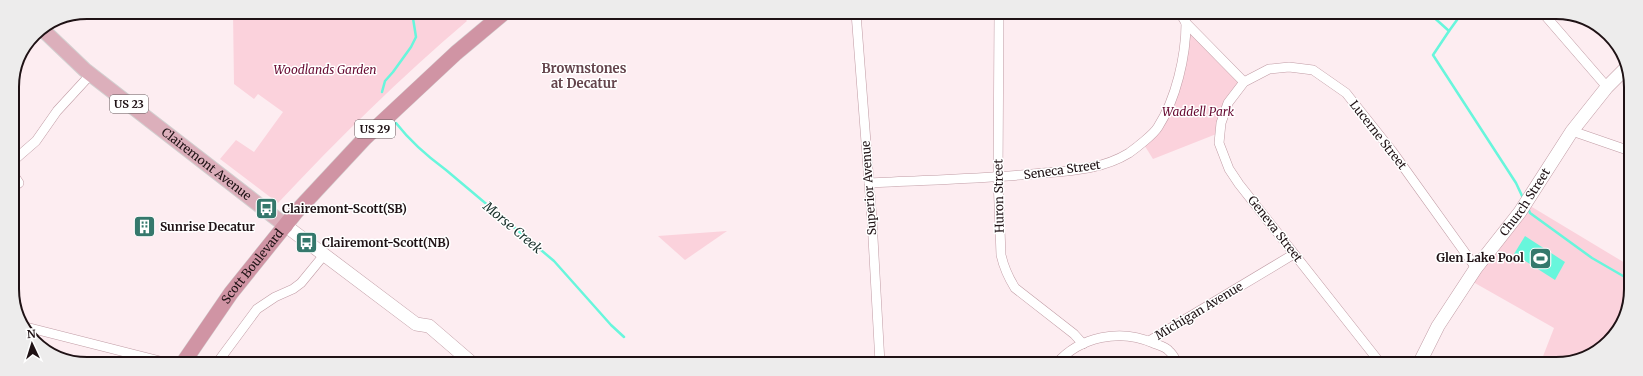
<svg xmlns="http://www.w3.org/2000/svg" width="1643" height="376" font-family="Merriweather,serif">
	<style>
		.green { fill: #fbd2dc }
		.water { fill: #68f6dc }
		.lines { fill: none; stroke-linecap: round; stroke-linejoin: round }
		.stream { stroke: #68f6dc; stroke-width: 2.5 }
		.minor-casing { stroke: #c19ca5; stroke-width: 10 }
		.secondary-casing { stroke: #c19ca5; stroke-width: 14 }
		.primary-casing { stroke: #d2d0d0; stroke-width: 16 }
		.trunk-casing { stroke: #d2d0d0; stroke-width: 16 }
		.minor { stroke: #fff; stroke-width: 9 }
		.secondary { stroke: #fff; stroke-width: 13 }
		.primary { stroke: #dcafbb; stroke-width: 14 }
		.trunk { stroke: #d094a4; stroke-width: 15 }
		.labels { text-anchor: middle; stroke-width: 3; stroke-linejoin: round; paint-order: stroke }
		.shield { fill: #fff; stroke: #62595b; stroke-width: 1 }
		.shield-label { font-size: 11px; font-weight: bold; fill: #1f1215 }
		.park-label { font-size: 12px; font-style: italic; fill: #680c33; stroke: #fff }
		.street-label { font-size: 12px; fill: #1f1215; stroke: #fff }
		.poi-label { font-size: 12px; font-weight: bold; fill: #1f1215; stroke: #fff; text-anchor: start }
		.neighbourhood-label { font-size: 13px; font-weight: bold; fill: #64444c; stroke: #fff }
		.water-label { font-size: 13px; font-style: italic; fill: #18302b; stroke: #fff }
		.rim { fill: none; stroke: #1f1215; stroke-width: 2 }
	</style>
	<rect width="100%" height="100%" fill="#fdedf1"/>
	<!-- green -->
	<g class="green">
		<path d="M233,12H459L467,21C400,78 338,139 278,203L220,159L236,140L254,152L283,112L258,94L254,99L234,84Z"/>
		<path d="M1190,32L1241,82L1229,99L1224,131L1153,159L1143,143L1159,130Z"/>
		<path d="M1527,204L1630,266V304L1605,346L1561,364H1540L1554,328L1466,278Z"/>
		<path d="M727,231L685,260L658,236Z"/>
	</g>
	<!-- water -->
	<path class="water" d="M1525,236L1565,262L1555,280L1514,254Z"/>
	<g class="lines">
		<!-- stream -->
		<g class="stream">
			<path d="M1429,13L1449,31L1433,55L1516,183L1523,198"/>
			<path d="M1449,31L1462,13"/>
			<path d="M382,92L385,81L393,72L411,47L416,37L412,12"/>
			<path d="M396,123C410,141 427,156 446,170L554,261L611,325L624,337"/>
			<path d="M1528,208L1530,213L1592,258L1630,280"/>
		</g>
		<defs>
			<g id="minor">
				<path d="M856,13L872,220L880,363"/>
				<path d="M999,13L998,178L1001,255C1004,268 1008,277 1015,288L1074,334L1083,344"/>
				<path d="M1180,13L1186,23L1244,82"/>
				<path d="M1543,13L1607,87"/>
				<path d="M1572,131L1630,151"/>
				<path d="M13,161L36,141L57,111L91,74"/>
				<path d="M13,174L19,183L13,187"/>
				<path d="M869,183C924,180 978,179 1032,174C1065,171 1100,171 1129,153C1136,148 1154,134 1158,127C1176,99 1186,56 1186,23"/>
				<path d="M26,327L168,363"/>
				<path d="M1149,341L1294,254"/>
				<path d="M217,363L257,309L275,297L293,289L301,283L324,255"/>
				<path d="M1057,363C1080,337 1120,328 1153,343C1158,345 1166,347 1169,351C1173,354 1175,359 1178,364"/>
				<path d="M1381,364L1239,184L1229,169L1219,143L1221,123L1228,103L1244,82L1269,69L1289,67L1313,70L1346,93L1392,151L1476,268"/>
			</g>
			<g id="secondary">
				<path d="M286,226L416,324L429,326L472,363"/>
				<path id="s1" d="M1419,364L1438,326L1476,268L1520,212L1572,131L1607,87L1627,67"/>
			</g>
			<g id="primary">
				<path id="s2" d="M42,29L85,70L286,226"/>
			</g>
			<g id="trunk">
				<path id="s3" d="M183,363L231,293L296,212L365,138L456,53L505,12"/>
			</g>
		</defs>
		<!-- minor casing -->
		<use href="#minor" class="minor-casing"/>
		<!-- secondary casing -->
		<use href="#secondary" class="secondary-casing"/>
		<!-- primary casing -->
		<use href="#primary" class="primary-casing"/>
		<!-- trunk casing -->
		<use href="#trunk" class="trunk-casing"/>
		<!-- minor -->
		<use href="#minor" class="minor"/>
		<!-- secondary -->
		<use href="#secondary" class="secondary"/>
		<!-- primary -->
		<use href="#primary" class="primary"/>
		<!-- trunk -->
		<use href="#trunk" class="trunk"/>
	</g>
	<!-- icons -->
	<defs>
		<symbol id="bus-square" viewBox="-11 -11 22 22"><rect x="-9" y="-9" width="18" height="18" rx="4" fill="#35786c" stroke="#fff"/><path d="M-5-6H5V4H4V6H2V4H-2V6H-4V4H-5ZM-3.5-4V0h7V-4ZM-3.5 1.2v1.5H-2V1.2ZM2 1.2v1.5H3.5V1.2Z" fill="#fff"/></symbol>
		<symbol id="building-square" viewBox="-11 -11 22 22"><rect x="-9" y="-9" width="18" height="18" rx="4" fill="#35786c" stroke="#fff"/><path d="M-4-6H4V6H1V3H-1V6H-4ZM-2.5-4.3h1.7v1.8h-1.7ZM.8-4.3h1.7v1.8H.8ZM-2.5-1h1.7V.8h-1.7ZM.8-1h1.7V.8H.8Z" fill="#fff"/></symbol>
		<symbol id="stadium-square" viewBox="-11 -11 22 22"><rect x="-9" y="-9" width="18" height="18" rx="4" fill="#35786c" stroke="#fff"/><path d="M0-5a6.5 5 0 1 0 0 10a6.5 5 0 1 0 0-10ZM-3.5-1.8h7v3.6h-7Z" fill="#fff"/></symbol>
	</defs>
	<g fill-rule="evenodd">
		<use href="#bus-square" x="254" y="196" width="25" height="25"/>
		<use href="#building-square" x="132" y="214" width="25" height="25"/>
		<use href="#bus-square" x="294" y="230" width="25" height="25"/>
		<use href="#stadium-square" x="1528" y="246" width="25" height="25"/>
	</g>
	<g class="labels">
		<!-- shield labels -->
		<g class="shield">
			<rect x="110" y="95" width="38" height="18" rx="3"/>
			<rect x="355" y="120" width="40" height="18" rx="3"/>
		</g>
		<g class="shield-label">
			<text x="129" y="108">US 23</text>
			<text x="375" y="133">US 29</text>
		</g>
		<!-- park labels -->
		<g class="park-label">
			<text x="325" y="74">Woodlands Garden</text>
			<text x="1198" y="116">Waddell Park</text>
		</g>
		<!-- street labels -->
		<g class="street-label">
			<text transform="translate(1378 135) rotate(52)" y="4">Lucerne Street</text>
			<text dy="4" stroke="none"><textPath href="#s2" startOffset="213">Clairemont Avenue</textPath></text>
			<text transform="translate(1062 170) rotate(-8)" y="4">Seneca Street</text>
			<text transform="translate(869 188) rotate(-94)" y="4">Superior Avenue</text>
			<text transform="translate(999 196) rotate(-91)" y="4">Huron Street</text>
			<text dy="4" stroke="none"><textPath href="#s1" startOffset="194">Church Street</textPath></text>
			<text transform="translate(1275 229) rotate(52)" y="4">Geneva Street</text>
			<text dy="4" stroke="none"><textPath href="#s3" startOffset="119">Scott Boulevard</textPath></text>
			<text transform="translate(1199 311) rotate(-31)" y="4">Michigan Avenue</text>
		</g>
		<!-- poi labels -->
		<g class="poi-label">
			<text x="282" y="213">Clairemont-Scott(SB)</text>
			<text x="160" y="231">Sunrise Decatur</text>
			<text x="322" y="247">Clairemont-Scott(NB)</text>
			<text x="1524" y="262" text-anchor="end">Glen Lake Pool</text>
		</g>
		<!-- neighbourhood labels -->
		<g class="neighbourhood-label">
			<text x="584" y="73">Brownstones<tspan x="584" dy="15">at Decatur</tspan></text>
		</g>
		<!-- water labels -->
		<g class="water-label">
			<text transform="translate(513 227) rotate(40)" y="5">Morse Creek</text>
		</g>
	</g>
	<!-- crop -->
	<path d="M0 0H1643V376H0ZM87 19H1556A68 68 0 0 1 1624 87V289A68 68 0 0 1 1556 357H87A68 68 0 0 1 19 289V87A68 68 0 0 1 87 19Z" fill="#edecec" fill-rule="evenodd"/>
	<path class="rim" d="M87 19H1556A68 68 0 0 1 1624 87V289A68 68 0 0 1 1556 357H87A68 68 0 0 1 19 289V87A68 68 0 0 1 87 19Z"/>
	<!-- north arrow -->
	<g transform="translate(32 344) rotate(356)" stroke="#ffffff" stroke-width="3" paint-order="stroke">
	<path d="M0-3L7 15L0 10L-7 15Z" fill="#1f1215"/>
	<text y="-6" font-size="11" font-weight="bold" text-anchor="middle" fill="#1f1215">N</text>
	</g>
</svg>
